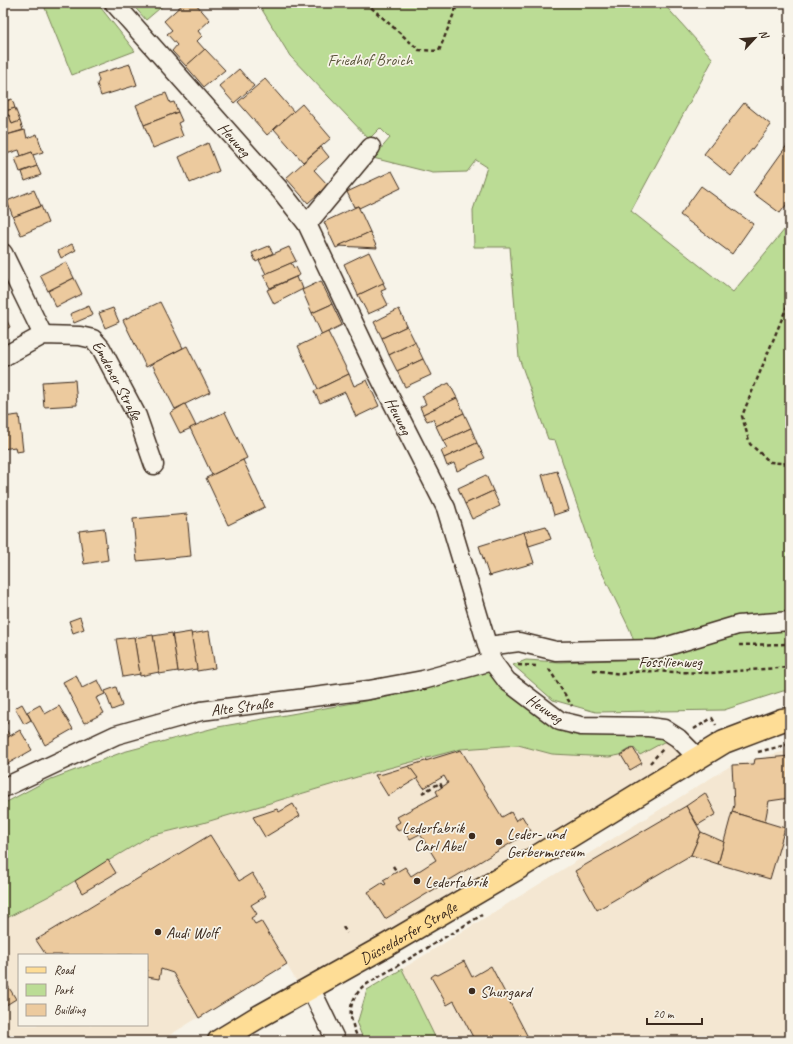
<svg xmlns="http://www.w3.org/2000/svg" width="793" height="1044" font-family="Caveat,sans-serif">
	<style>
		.built { fill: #f4e7d2; fill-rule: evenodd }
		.green { fill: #bbdc95; stroke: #7b835a }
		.building { fill: #ecca9e; stroke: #3b2a1e }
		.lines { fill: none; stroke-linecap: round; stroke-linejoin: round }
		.minor-casing { stroke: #3b2a1e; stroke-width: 21 }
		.major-casing { stroke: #3b2a1e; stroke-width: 25 }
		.path { stroke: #3b2a1e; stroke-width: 2.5; stroke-dasharray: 4 3; stroke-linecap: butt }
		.minor { stroke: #f7f3e8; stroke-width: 18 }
		.major { stroke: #fedd96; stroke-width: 22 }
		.poi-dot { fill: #3b2a1e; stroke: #f7f3e8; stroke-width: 1.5 }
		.labels { text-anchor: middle; stroke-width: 3.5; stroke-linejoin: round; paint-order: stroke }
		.park-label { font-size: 16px; fill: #5b563c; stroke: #f7f3e8 }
		.street-label { font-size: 16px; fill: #3b2a1e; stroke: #f7f3e8 }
		.poi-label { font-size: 16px; fill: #3b2a1e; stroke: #f7f3e8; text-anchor: start }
	</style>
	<rect width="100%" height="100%" fill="#f7f3e8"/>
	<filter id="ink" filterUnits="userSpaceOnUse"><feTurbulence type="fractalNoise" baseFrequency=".025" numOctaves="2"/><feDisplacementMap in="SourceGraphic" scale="8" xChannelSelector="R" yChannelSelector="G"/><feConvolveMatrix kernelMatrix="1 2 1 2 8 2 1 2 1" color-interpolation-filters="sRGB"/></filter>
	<g filter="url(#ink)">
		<!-- built -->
		<g class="built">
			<path d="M671,738L692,758L319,982H297L286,964L160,1041H3V920L51,895L150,836L203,823L374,772L461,749L518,745L552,754L620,755L633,746ZM19,955H147V1025H19Z"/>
			<path d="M790,750V1041H437L402,969L732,765Z"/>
		</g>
		<!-- green -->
		<g class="green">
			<path d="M43,3H97L135,51L72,75Z"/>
			<path d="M131,3H166L146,20Z"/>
			<path d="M258,3H663L713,59L631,211L733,292L790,223V691H783L724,710L596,712L553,700L513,665L526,660L560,662L640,659L630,630L595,558L555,440L548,439L519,358L510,247H474L473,210L487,167L476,160L467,172L433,173L373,158L390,138L380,128L369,139L290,56Z"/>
			<path d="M489,666L558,725L648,730L671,738L640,755L633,747L620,755L609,757L552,754L518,745L461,749L374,772L203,823L150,836L51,895L3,920V804L46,781L123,752L218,727L387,697L424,684Z"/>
			<path d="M402,969L437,1041H364L357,1024L367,990Z"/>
		</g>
		<!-- building -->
		<g class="building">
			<path d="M184,3H195L210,20L198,31L202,36L197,41L205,50L186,66L172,51L177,45L167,34L172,30L164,21Z"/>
			<path d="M205,49L225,70L204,87L186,66Z"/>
			<path d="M790,53V64L785,60Z"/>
			<path d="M130,64L137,85L101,96L97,84L99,81L97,74Z"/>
			<path d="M239,69L254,86L234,103L219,86Z"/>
			<path d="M5,74L8,82L3,84V75Z"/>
			<path d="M265,79L294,112L267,135L238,102Z"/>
			<path d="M166,93L170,103L174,102L178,112L144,125L136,105Z"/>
			<path d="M12,99L15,108L3,112V102Z"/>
			<path d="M744,103L771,125L731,176L704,154Z"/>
			<path d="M302,104L331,138L303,162L274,129Z"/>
			<path d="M15,108L20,121L12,124L9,115L3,117V112Z"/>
			<path d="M178,112L182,121L178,123L183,136L153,148L144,125Z"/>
			<path d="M9,115L12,124L20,121L23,130L3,136V117Z"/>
			<path d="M25,130L27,138L37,134L43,152L33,155L32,152L21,156L19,150L3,155V136Z"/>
			<path d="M790,141V200L780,213L753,193Z"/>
			<path d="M208,143L219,171L190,183L179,157Z"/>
			<path d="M321,147L329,157L314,170L328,185L308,203L286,178Z"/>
			<path d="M32,152L37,166L20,172L15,158Z"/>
			<path d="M37,166L41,175L25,181L22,172Z"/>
			<path d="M392,171L401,188L359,208L358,206L354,207L347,192Z"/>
			<path d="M701,186L753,224L732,254L680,215Z"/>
			<path d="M34,190L41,206L13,217L7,201Z"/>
			<path d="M41,206L48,223L21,235L13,217Z"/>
			<path d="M358,206L370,232L336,248L324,222Z"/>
			<path d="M370,232L377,248L338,246Z"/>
			<path d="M72,244L76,250L61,258L58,251Z"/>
			<path d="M269,246L273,253L256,262L252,253Z"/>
			<path d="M289,247L296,261L266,274L259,260Z"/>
			<path d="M369,252L384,283L358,295L344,264Z"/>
			<path d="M66,262L74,278L48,291L40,275Z"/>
			<path d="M291,263L294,268L296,267L300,275L270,288L263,275Z"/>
			<path d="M296,277L298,282L300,281L303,289L274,304L267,290Z"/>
			<path d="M74,278L82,294L56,307L48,291Z"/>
			<path d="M321,281L332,304L312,313L302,290Z"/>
			<path d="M383,283L386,289L381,291L388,305L368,314L358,295Z"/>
			<path d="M160,302L183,348L146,367L123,320Z"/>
			<path d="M332,304L342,325L322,335L312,313Z"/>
			<path d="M89,306L93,315L74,323L70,314Z"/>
			<path d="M113,308L119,322L105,328L99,313Z"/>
			<path d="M399,309L407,326L382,338L374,322Z"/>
			<path d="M3,313L10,327L3,331Z"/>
			<path d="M407,326L415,342L389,355L382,338Z"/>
			<path d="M328,332L349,374L318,389L298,346Z"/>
			<path d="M415,342L423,359L397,371L389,355Z"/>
			<path d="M187,346L210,392L175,409L152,364Z"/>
			<path d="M423,359L431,375L405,387L397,371Z"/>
			<path d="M349,374L354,386L367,380L379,406L356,417L345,392L320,403L314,391Z"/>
			<path d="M75,380L77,405L44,407L42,382Z"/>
			<path d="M449,383L457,398L423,414L420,407L426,404L422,396Z"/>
			<path d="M457,398L464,413L436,426L433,419L427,421L423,414Z"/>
			<path d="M185,404L196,426L180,433L170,413Z"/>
			<path d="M225,412L247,458L212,475L190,428Z"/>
			<path d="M464,413L471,428L443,441L436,426Z"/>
			<path d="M19,415L23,451L16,452L15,447L3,449V417Z"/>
			<path d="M471,428L477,443L444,458L441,451L447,448L443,441Z"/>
			<path d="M477,443L485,458L457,471L454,463L447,466L444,458Z"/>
			<path d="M243,460L265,507L228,525L206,478Z"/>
			<path d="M557,471L569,510L554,515L542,475Z"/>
			<path d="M486,475L493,491L465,504L458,488Z"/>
			<path d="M493,491L500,506L472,519L465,504Z"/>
			<path d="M187,514L191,556L137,561L133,519Z"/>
			<path d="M546,526L551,539L529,546L524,532Z"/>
			<path d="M104,528L108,560L84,564L79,531Z"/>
			<path d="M524,532L534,563L489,576L479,546Z"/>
			<path d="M80,617L84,629L73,633L69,621Z"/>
			<path d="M209,631L215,668L197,671L191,634Z"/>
			<path d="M191,632L197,669L178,672L172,635Z"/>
			<path d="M172,633L178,671L159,674L153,636Z"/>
			<path d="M153,635L159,672L140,676L134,638Z"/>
			<path d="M134,637L140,674L123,677L116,639Z"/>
			<path d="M3,644L7,656L3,657Z"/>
			<path d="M76,675L82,688L98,680L105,694L96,698L104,713L84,723L63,682Z"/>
			<path d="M116,687L122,706L112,710L105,691Z"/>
			<path d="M22,704L31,720L24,724L15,708Z"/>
			<path d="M40,705L45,714L59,706L73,729L45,745L27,712Z"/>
			<path d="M3,712L8,723L4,726L10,736L3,740Z"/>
			<path d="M20,730L32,750L4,766L3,764V740Z"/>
			<path d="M633,748L642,763L630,770L621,755Z"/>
			<path d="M461,750L502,817L511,812L516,821L522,816L531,831L385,919L368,892L382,883L384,885L386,884L383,880L405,867L411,876L436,860L420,834L410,839L404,828L398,831L395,825L400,822L397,817L438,795L436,791L448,783L444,776L424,788L409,766Z"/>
			<path d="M790,756V798L769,801L765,822L732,812L734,805L732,765L754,764L755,759Z"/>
			<path d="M409,766L418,778L388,796L375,775L383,774Z"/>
			<path d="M705,793L716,814L698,825L686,806Z"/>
			<path d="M293,804L300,816L265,837L253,817L277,809L279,812Z"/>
			<path d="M686,806L701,832L691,855L597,910L575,871Z"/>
			<path d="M732,812L785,828L770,879L718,864Z"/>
			<path d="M701,832L724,842L718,864L691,855Z"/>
			<path d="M210,835L239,881L252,873L266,896L251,905L257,914L251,918L255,924L261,921L287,964L199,1018L173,973L161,969L159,979L147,977V955H46L36,940Z"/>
			<path d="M108,860L116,873L82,893L75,881Z"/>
			<path d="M464,961L472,977L491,966L530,1041H475L454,1001L447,1005L431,977L435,974L438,975Z"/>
			<path d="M3,978L16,999L3,1007Z"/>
		</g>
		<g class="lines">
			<defs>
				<g id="minor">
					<path id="s1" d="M114,3L281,191L307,224L377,372L446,508L492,661L507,681L560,721L581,726L649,727L664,729L678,738L699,759"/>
					<path d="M307,224L371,147"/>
					<path d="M3,253L43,335"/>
					<path id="s2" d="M3,357L43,335L80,336L93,339L101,348L137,416L154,465"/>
					<path d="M488,646L519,642L556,651L658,649L738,625L790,621"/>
					<path id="s3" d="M3,788L116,735L201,711L369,690L423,680L492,661"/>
					<path d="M311,989L336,1041"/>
				</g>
				<g id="major">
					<path id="s4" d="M219,1041L260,1016L387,945L515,870L724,742L782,720L790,719"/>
				</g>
			</defs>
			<!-- minor casing -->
			<use href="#minor" class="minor-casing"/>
			<!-- major casing -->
			<use href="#major" class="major-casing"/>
			<!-- path -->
			<g class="path">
				<path d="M366,3L419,50L439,51L458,3"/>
				<path d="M790,299L742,416L750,444L770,462L790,464"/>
				<path d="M739,645L790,644"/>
				<path d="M518,665L537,666"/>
				<path d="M549,669L572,706"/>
				<path d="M593,670L621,674L642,671L711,673L790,667"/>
				<path d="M694,729L712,718L716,725"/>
				<path d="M758,752L790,744"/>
				<path d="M650,763L663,749"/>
				<path d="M422,793L440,783L442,787"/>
				<path d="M393,866L397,872"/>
				<path d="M343,927L347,933"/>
				<path d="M269,1041L281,1037L287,1041"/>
				<path d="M307,1041L315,1036"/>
				<path d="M359,1041C354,1029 347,1014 353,1001C355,996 359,991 362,987L482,915"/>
			</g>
			<!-- minor -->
			<use href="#minor" class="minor"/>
			<!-- major -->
			<use href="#major" class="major"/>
		</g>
	</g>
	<!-- markers -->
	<g class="poi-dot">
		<circle cx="472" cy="836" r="4"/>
		<circle cx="499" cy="842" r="4"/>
		<circle cx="417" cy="881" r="4"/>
		<circle cx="158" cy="932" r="4"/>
		<circle cx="472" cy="991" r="4"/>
	</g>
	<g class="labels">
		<!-- park labels -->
		<g class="park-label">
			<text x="370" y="65">Friedhof Broich</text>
		</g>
		<!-- street labels -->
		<g class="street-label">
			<text dy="6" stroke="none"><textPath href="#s1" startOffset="182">Heuweg</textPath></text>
			<text dy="6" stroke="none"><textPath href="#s2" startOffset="144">Emdener Straße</textPath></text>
			<text dy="6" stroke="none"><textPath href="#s1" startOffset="506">Heuweg</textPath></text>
			<text x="670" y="667">Fossilienweg</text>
			<text dy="6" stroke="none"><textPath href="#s3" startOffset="254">Alte Straße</textPath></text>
			<text transform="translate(545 708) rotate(34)" y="6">Heuweg</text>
			<text dy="6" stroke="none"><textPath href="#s4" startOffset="218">Düsseldorfer Straße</textPath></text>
		</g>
		<!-- poi labels -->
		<g class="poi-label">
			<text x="464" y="833" text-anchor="end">Lederfabrik<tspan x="464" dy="18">Carl Abel</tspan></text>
			<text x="507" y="839">Leder- und<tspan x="507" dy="18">Gerbermuseum</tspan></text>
			<text x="425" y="887">Lederfabrik</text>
			<text x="166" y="938">Audi Wolf</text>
			<text x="480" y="997">Shurgard</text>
		</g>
	</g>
	<!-- margin -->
	<rect width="793" height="1044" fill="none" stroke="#f7f3e8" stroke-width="16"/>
	<rect x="8" y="8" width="777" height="1028" fill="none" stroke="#3b2a1e" stroke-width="1.5" filter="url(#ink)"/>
	<!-- legend -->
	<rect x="18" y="954" width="130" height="72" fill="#f7f3e8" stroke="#aca397"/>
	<rect x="26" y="967" width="20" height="6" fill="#fedd96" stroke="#aca397"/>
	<text x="54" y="974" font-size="12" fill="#3b2a1e">Road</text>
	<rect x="26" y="984" width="20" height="12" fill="#bbdc95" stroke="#aca397"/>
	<text x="54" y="994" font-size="12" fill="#3b2a1e">Park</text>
	<rect x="26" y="1004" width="20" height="12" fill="#ecca9e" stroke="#aca397"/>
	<text x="54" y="1014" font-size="12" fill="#3b2a1e">Building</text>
	<!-- north arrow -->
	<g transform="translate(755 38) rotate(64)" stroke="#f7f3e8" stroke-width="3" paint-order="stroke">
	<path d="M0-3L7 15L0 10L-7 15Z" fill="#3b2a1e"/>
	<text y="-6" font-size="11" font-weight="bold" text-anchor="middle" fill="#3b2a1e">N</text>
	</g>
	<!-- scale -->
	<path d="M647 1018v6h55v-6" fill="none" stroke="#3b2a1e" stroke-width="2"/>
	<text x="653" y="1018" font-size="12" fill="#3b2a1e" stroke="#f7f3e8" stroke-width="3" paint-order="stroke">20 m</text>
</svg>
